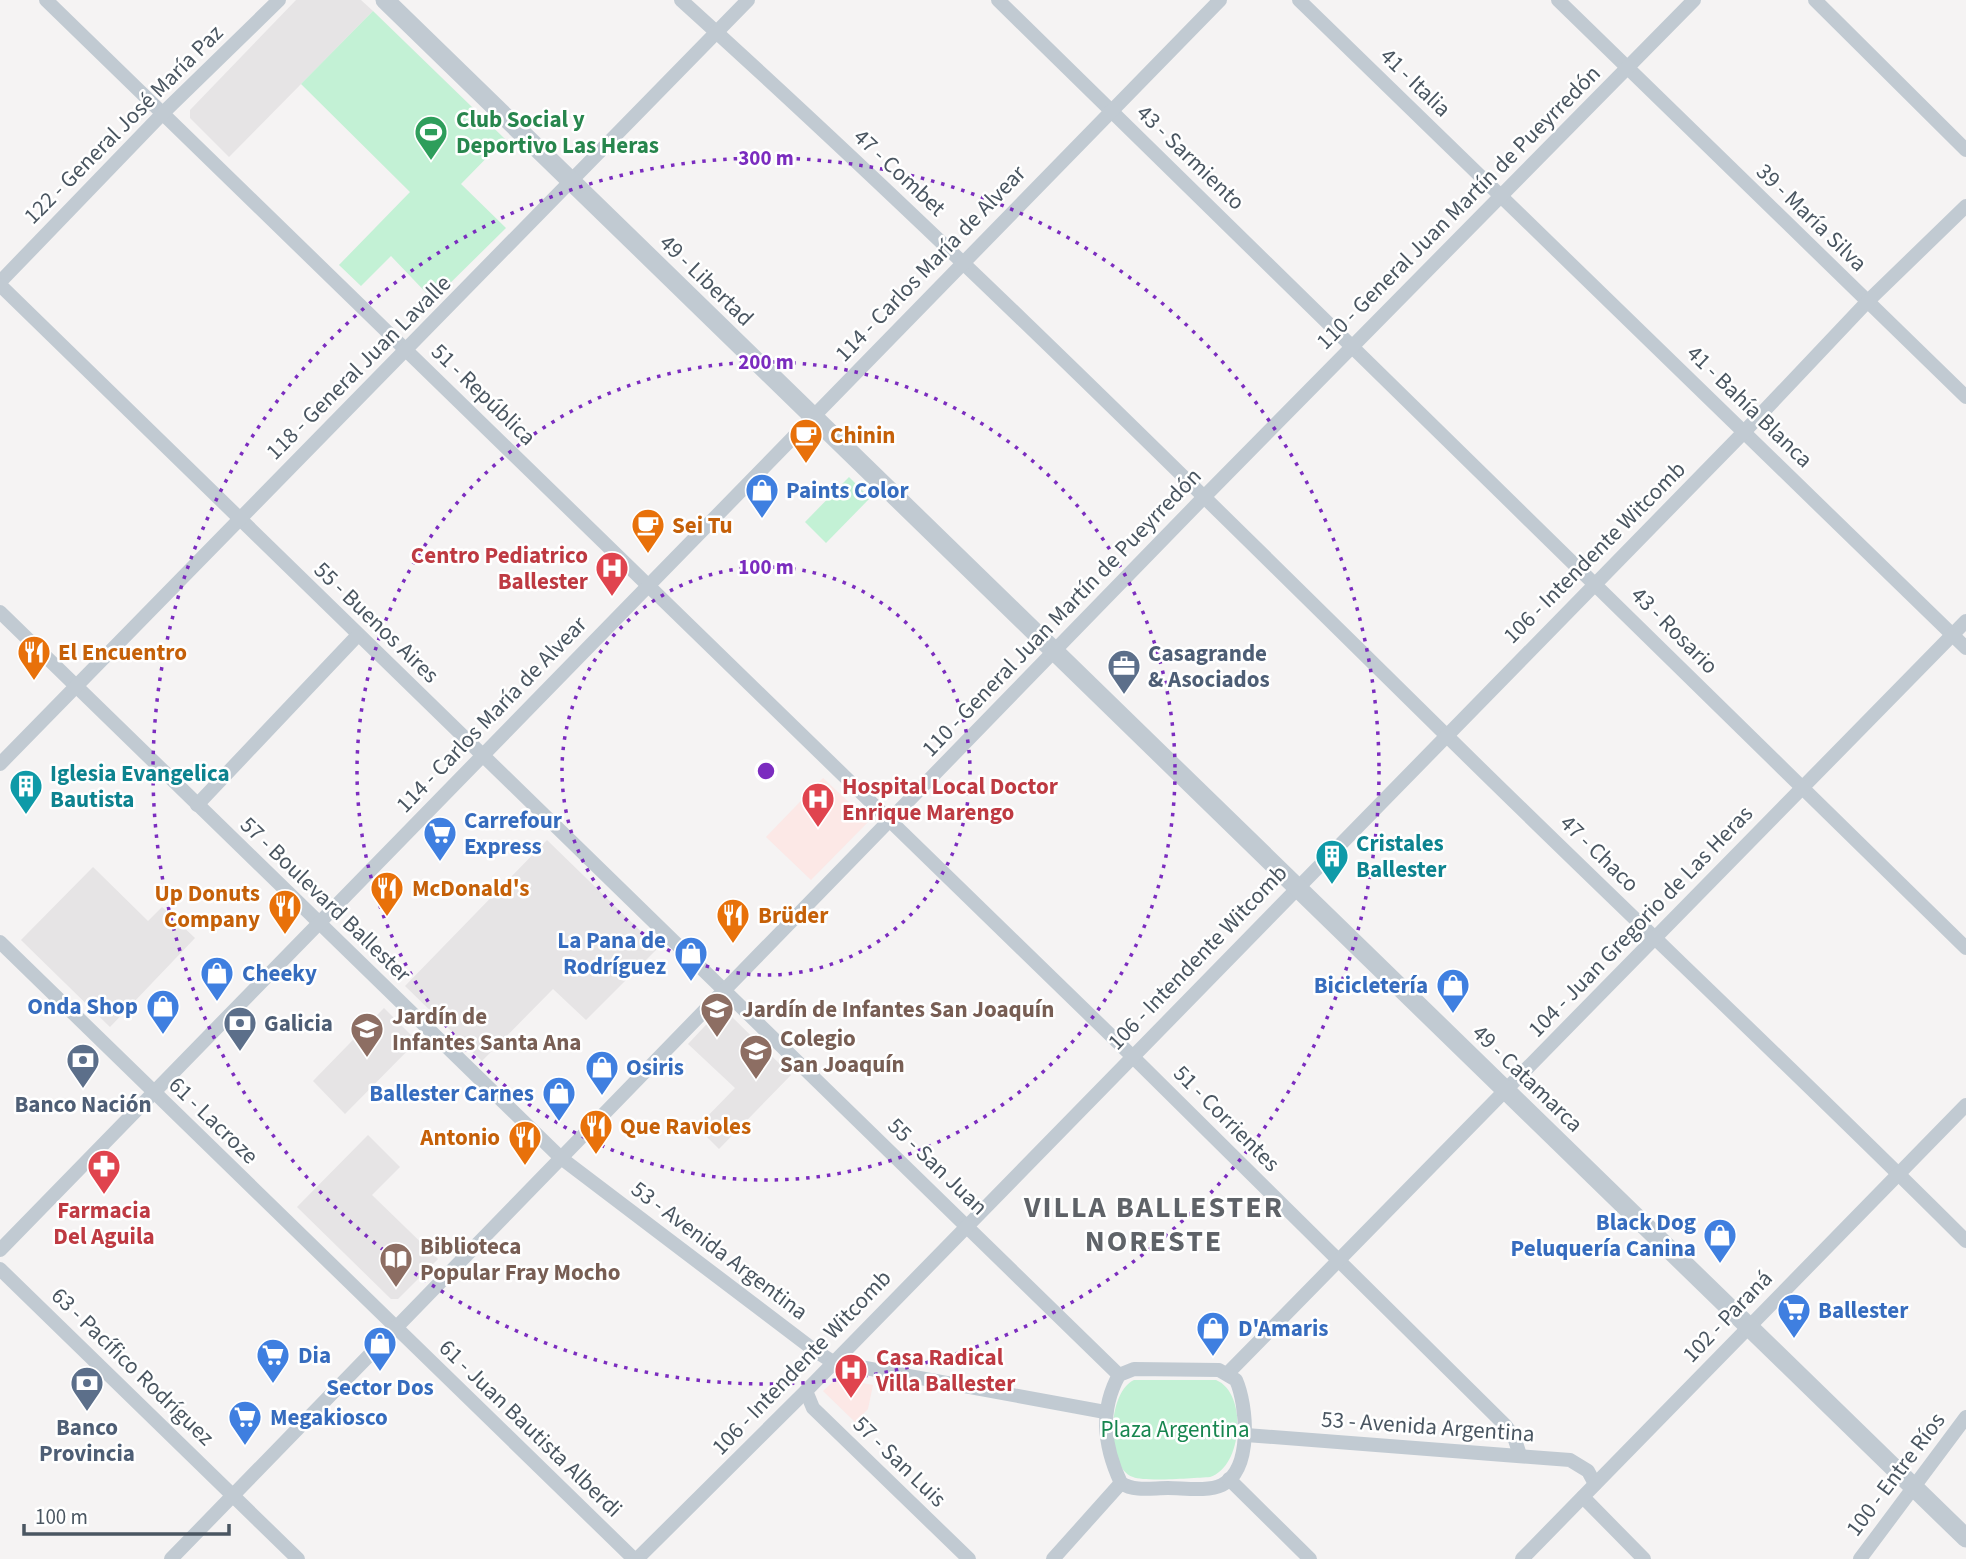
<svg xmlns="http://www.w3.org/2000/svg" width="1966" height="1559" font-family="'Source Sans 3',sans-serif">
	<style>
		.education { fill: #e6e4e5 }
		.medical { fill: #fce8e6 }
		.green { fill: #c3f1d5 }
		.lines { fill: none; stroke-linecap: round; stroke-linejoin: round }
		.minor { stroke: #c1cad2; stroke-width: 14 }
		.tertiary { stroke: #c1cad2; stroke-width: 19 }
		.ring { fill: none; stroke: #7b2cbf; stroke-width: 3.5; stroke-dasharray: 3.5 7 }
		.labels { text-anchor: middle; stroke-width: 5; stroke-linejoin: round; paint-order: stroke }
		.street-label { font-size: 23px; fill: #4a5661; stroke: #fff }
		.leisure-label { font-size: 23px; font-weight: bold; fill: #27864d; stroke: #fff; text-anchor: start }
		.food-label { font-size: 23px; font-weight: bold; fill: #c56008; stroke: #fff; text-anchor: start }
		.shop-label { font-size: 23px; font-weight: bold; fill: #366cbe; stroke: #fff; text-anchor: start }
		.health-label { font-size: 23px; font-weight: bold; fill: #be3a42; stroke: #fff; text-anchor: start }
		.service-label { font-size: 23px; font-weight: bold; fill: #4e5e75; stroke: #fff; text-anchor: start }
		.culture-label { font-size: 23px; font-weight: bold; fill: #0d838f; stroke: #fff; text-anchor: start }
		.education-label { font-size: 23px; font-weight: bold; fill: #785e54; stroke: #fff; text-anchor: start }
		.park-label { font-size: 23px; fill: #17864f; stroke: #fff }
		.district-label { font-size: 30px; font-weight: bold; letter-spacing: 2px; fill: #5f6368; stroke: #fff }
		.centre { fill: #7b2cbf; stroke: #fff; stroke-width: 3.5 }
		.ring-label { font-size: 21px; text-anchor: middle; font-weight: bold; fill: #7b2cbf; stroke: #fff; stroke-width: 5; stroke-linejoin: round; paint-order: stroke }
	</style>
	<rect width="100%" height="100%" fill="#f5f3f3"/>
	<!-- education -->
	<g class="education">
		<path d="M296,0H361L373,11L229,157L190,118V110Z"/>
		<path d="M547,840L658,948L586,1020L553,989L482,1061L405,986Z"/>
		<path d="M93,867L148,921L162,907L195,938L110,1027L21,940Z"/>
		<path d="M384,1008L417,1041L345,1114L313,1081Z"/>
		<path d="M718,1012H727L791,1075L719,1149L697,1127L735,1088L688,1044Z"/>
		<path d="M368,1135L400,1167L372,1195L438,1259L398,1299H391L297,1207Z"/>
	</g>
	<!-- medical -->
	<g class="medical">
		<path d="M823,778L869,821L811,880L766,837Z"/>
		<path d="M837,1378L873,1385L868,1409L855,1422L823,1391Z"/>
	</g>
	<!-- green -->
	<g class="green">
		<path d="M373,11L505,139L461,184L506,228L433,300L391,256L361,286L339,265L410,192L301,84Z"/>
		<path d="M849,477L870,498L826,543L805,522Z"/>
		<path d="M1134,1380H1216C1248,1393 1243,1467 1210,1477C1194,1478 1145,1482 1133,1477C1105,1467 1107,1392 1134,1380Z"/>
	</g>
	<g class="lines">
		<!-- minor -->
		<g class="minor">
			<path d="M46,0L1132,1056L1506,1426L1514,1437L1520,1455"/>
			<path d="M681,0C943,237 1193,486 1445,734C1617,904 1794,1069 1966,1241"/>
			<path d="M998,0L1966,948"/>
			<path d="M1299,0L1966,648"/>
			<path d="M1558,0L1966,397"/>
			<path d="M1815,0L1966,150"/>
			<path d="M0,282L163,113L279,0"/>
			<path d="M0,285L1119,1375"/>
			<path d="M0,612L561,1158L814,1350L833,1362L1105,1412"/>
			<path d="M0,764L748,0"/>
			<path d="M197,805L357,636"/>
			<path d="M0,942L634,1559"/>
			<path d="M0,1250L1220,0"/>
			<path d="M0,1269L298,1559"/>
			<path d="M1134,1369L1219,1370L1236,1380C1247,1405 1253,1469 1222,1485C1208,1492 1183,1488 1168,1488C1152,1488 1135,1492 1121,1483C1104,1447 1099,1411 1119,1375Z"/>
			<path d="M1228,1373L1966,621"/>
			<path d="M806,1391L813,1408L969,1559"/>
			<path d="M1246,1435L1570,1460L1588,1471L1595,1484"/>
			<path d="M1229,1479L1310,1559"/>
			<path d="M1583,1497L1644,1559"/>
			<path d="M171,1559L1206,495L1694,0"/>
			<path d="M637,1559L806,1391L1744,432L1867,302L1966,206"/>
			<path d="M1053,1559L1121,1483"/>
			<path d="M1522,1559L1966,1105"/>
			<path d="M1860,1559L1966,1417"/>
		</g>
		<!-- tertiary -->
		<path class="tertiary" d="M385,0L1966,1538"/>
	</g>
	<!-- distance rings -->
	<g class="ring">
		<circle cx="766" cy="771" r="204"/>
		<circle cx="766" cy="771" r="409"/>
		<circle cx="766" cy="771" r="613"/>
	</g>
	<!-- icons -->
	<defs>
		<symbol id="stadium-pin" viewBox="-11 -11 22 30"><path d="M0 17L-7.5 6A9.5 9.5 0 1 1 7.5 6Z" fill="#2e9e5b" stroke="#fff"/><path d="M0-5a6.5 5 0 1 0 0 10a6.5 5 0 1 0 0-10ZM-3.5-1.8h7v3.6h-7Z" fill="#fff"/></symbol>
		<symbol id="cafe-pin" viewBox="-11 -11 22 30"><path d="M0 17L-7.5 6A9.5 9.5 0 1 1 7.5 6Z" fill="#e8710a" stroke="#fff"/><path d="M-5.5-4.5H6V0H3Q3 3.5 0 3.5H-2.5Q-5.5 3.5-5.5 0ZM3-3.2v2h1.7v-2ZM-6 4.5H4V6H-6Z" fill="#fff"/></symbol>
		<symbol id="shop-pin" viewBox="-11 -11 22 30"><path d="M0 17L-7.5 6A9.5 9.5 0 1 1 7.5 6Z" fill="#3f7fe0" stroke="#fff"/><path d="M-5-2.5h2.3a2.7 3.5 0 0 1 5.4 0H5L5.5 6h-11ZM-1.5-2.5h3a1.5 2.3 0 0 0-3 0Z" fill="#fff"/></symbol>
		<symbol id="hospital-pin" viewBox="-11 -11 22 30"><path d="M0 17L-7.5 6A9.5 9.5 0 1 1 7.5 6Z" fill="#e0444e" stroke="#fff"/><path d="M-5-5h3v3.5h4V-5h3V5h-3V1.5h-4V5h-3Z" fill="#fff"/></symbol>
		<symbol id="restaurant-pin" viewBox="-11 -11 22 30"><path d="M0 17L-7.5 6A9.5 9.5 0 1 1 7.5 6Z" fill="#e8710a" stroke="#fff"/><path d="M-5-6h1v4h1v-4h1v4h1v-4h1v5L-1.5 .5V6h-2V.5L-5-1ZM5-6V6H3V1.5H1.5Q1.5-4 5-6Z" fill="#fff"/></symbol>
		<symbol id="office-pin" viewBox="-11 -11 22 30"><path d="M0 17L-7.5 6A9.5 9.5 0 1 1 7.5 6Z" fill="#5c6f8a" stroke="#fff"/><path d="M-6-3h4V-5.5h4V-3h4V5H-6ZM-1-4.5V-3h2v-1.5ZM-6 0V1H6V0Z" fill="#fff"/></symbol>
		<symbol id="building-pin" viewBox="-11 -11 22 30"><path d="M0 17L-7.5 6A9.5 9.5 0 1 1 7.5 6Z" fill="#0f9aa8" stroke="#fff"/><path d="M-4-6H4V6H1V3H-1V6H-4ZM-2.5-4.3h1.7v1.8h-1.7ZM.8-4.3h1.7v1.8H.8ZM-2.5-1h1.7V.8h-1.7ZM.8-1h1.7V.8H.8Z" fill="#fff"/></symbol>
		<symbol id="supermarket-pin" viewBox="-11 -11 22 30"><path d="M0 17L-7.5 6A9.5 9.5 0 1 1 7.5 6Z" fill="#3f7fe0" stroke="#fff"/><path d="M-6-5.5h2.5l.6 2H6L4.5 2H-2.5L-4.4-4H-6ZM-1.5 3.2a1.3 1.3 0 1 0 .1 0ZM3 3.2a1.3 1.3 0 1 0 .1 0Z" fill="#fff"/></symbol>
		<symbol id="school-pin" viewBox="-11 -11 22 30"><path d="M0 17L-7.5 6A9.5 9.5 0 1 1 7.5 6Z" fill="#8d6e63" stroke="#fff"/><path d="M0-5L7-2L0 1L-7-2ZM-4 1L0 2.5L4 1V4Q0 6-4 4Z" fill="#fff"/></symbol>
		<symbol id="bank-pin" viewBox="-11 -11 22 30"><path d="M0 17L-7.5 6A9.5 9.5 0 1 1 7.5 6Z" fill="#5c6f8a" stroke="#fff"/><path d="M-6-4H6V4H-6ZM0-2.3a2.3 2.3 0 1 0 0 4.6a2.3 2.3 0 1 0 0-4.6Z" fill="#fff"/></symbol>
		<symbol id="pharmacy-pin" viewBox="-11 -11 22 30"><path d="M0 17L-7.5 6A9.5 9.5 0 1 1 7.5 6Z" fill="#e0444e" stroke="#fff"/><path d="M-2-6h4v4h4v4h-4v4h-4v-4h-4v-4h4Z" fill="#fff"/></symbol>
		<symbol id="library-pin" viewBox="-11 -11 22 30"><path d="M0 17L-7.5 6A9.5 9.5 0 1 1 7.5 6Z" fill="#8d6e63" stroke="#fff"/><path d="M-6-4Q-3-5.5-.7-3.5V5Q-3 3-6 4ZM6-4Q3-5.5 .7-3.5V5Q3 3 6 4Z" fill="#fff"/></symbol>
	</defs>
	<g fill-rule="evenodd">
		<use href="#stadium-pin" x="412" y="113" width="38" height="52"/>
		<use href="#cafe-pin" x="787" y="416" width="38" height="52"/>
		<use href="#shop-pin" x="743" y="471" width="38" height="52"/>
		<use href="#cafe-pin" x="629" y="506" width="38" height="52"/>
		<use href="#hospital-pin" x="593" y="549" width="38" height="52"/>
		<use href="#restaurant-pin" x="15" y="633" width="38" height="52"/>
		<use href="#office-pin" x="1105" y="647" width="38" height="52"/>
		<use href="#building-pin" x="7" y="767" width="38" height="52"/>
		<use href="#hospital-pin" x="799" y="780" width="38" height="52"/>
		<use href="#supermarket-pin" x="421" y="814" width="38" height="52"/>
		<use href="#building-pin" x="1313" y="837" width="38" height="52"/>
		<use href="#restaurant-pin" x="368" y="869" width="38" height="52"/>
		<use href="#restaurant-pin" x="266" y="887" width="38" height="52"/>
		<use href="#restaurant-pin" x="714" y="896" width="38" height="52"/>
		<use href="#shop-pin" x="672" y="934" width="38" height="52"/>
		<use href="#shop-pin" x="198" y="954" width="38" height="52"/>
		<use href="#shop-pin" x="1434" y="966" width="38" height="52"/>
		<use href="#shop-pin" x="144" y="987" width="38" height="52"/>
		<use href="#school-pin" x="698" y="990" width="38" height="52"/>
		<use href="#bank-pin" x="221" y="1004" width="38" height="52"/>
		<use href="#school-pin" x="348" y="1010" width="38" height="52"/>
		<use href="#school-pin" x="737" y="1032" width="38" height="52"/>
		<use href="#bank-pin" x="64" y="1041" width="38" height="52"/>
		<use href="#shop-pin" x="583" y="1048" width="38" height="52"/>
		<use href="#shop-pin" x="540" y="1074" width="38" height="52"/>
		<use href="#restaurant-pin" x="577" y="1107" width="38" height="52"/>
		<use href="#restaurant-pin" x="506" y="1118" width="38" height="52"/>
		<use href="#pharmacy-pin" x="85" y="1147" width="38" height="52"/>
		<use href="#shop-pin" x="1701" y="1216" width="38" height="52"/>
		<use href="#library-pin" x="377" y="1240" width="38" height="52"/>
		<use href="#supermarket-pin" x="1775" y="1291" width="38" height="52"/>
		<use href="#shop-pin" x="1194" y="1309" width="38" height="52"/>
		<use href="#shop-pin" x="361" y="1324" width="38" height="52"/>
		<use href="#supermarket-pin" x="254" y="1336" width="38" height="52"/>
		<use href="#hospital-pin" x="832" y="1351" width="38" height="52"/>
		<use href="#bank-pin" x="68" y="1364" width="38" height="52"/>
		<use href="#supermarket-pin" x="226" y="1398" width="38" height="52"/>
	</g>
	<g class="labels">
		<!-- street labels -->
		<g class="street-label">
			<text transform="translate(1416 82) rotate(44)" y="8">41 - Italia</text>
			<text transform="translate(123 124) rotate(-45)" y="8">122 - General José María Paz</text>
			<text transform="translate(1191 157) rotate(44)" y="8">43 - Sarmiento</text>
			<text transform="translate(900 172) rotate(43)" y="8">47 - Combet</text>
			<text transform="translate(1458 207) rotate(-45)" y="8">110 - General Juan Martín de Pueyrredón</text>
			<text transform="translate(1812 217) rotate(44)" y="8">39 - María Silva</text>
			<text transform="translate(930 263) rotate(-46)" y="8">114 - Carlos María de Alvear</text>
			<text transform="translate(707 280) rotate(44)" y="8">49 - Libertad</text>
			<text transform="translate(358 367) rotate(-45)" y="8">118 - General Juan Lavalle</text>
			<text transform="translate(484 394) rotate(44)" y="8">51 - República</text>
			<text transform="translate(1750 406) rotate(44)" y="8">41 - Bahía Blanca</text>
			<text transform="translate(1594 552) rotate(-45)" y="8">106 - Intendente Witcomb</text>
			<text transform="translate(1061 612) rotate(-46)" y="8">110 - General Juan Martín de Pueyrredón</text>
			<text transform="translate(377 622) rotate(44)" y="8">55 - Buenos Aires</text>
			<text transform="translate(1675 630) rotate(45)" y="8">43 - Rosario</text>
			<text transform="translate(491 714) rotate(-46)" y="8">114 - Carlos María de Alvear</text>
			<text transform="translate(1600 853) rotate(44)" y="8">47 - Chaco</text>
			<text transform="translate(326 899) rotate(44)" y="8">57 - Boulevard Ballester</text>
			<text transform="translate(1640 921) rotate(-46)" y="8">104 - Juan Gregorio de Las Heras</text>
			<text transform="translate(1197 957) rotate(-46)" y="8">106 - Intendente Witcomb</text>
			<text transform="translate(1528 1078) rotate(44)" y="8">49 - Catamarca</text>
			<text transform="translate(1227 1118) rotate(45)" y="8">51 - Corrientes</text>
			<text transform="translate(214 1120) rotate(44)" y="8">61 - Lacroze</text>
			<text transform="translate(938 1166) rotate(44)" y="8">55 - San Juan</text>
			<text transform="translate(720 1250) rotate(37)" y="8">53 - Avenida Argentina</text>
			<text transform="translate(1727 1316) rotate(-46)" y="8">102 - Paraná</text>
			<text transform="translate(801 1362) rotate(-46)" y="8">106 - Intendente Witcomb</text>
			<text transform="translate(133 1366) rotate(44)" y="8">63 - Pacífico Rodríguez</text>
			<text transform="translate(1428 1426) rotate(4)" y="8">53 - Avenida Argentina</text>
			<text transform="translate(531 1428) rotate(44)" y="8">61 - Juan Bautista Alberdi</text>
			<text transform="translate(900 1461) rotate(44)" y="8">57 - San Luis</text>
			<text transform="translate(1895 1474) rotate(-53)" y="8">100 - Entre Ríos</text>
		</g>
		<!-- leisure labels -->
		<g class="leisure-label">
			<text x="456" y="127">Club Social y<tspan x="456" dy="26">Deportivo Las Heras</tspan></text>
		</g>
		<!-- food labels -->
		<g class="food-label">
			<text x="830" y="443">Chinin</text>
			<text x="672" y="533">Sei Tu</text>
			<text x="58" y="660">El Encuentro</text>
			<text x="412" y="896">McDonald's</text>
			<text x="260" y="901" text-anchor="end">Up Donuts<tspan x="260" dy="26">Company</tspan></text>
			<text x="758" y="923">Brüder</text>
			<text x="620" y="1134">Que Ravioles</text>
			<text x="500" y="1145" text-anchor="end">Antonio</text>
		</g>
		<!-- shop labels -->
		<g class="shop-label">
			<text x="786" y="498">Paints Color</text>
			<text x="464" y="828">Carrefour<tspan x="464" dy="26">Express</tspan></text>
			<text x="666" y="948" text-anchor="end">La Pana de<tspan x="666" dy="26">Rodríguez</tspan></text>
			<text x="242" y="981">Cheeky</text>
			<text x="1428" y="993" text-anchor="end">Bicicletería</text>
			<text x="138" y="1014" text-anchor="end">Onda Shop</text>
			<text x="626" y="1075">Osiris</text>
			<text x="534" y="1101" text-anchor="end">Ballester Carnes</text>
			<text x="1696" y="1230" text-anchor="end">Black Dog<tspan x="1696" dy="26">Peluquería Canina</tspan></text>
			<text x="1818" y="1318">Ballester</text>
			<text x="1238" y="1336">D'Amaris</text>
			<text x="298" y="1363">Dia</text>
			<text x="380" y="1395" text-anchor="middle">Sector Dos</text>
			<text x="270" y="1425">Megakiosco</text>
		</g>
		<!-- health labels -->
		<g class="health-label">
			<text x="588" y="563" text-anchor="end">Centro Pediatrico<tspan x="588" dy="26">Ballester</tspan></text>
			<text x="842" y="794">Hospital Local Doctor<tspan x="842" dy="26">Enrique Marengo</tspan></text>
			<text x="104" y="1218" text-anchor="middle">Farmacia<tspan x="104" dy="26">Del Aguila</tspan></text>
			<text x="876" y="1365">Casa Radical<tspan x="876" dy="26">Villa Ballester</tspan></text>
		</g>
		<!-- service labels -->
		<g class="service-label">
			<text x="1148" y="661">Casagrande<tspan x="1148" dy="26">&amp; Asociados</tspan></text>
			<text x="264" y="1031">Galicia</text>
			<text x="83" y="1112" text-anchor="middle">Banco Nación</text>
			<text x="87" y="1435" text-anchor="middle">Banco<tspan x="87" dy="26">Provincia</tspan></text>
		</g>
		<!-- culture labels -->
		<g class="culture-label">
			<text x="50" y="781">Iglesia Evangelica<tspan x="50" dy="26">Bautista</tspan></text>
			<text x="1356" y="851">Cristales<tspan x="1356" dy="26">Ballester</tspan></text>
		</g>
		<!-- education labels -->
		<g class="education-label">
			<text x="742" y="1017">Jardín de Infantes San Joaquín</text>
			<text x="392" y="1024">Jardín de<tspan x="392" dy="26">Infantes Santa Ana</tspan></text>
			<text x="780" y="1046">Colegio<tspan x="780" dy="26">San Joaquín</tspan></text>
			<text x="420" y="1254">Biblioteca<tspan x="420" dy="26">Popular Fray Mocho</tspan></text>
		</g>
		<!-- park labels -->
		<g class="park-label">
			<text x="1175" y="1437">Plaza Argentina</text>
		</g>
		<!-- district labels -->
		<g class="district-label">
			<text x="1154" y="1217">VILLA BALLESTER<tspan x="1154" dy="34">NORESTE</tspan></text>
		</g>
	</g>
	<circle cx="766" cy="771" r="10" class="centre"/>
	<g class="ring-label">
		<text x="766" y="165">300 m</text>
		<text x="766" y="369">200 m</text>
		<text x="766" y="574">100 m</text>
	</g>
	<!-- scale -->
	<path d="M24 1524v10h205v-10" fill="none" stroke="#4a5661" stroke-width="3.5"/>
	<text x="35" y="1524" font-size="21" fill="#4a5661" stroke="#ffffff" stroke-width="5" paint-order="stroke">100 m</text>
</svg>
